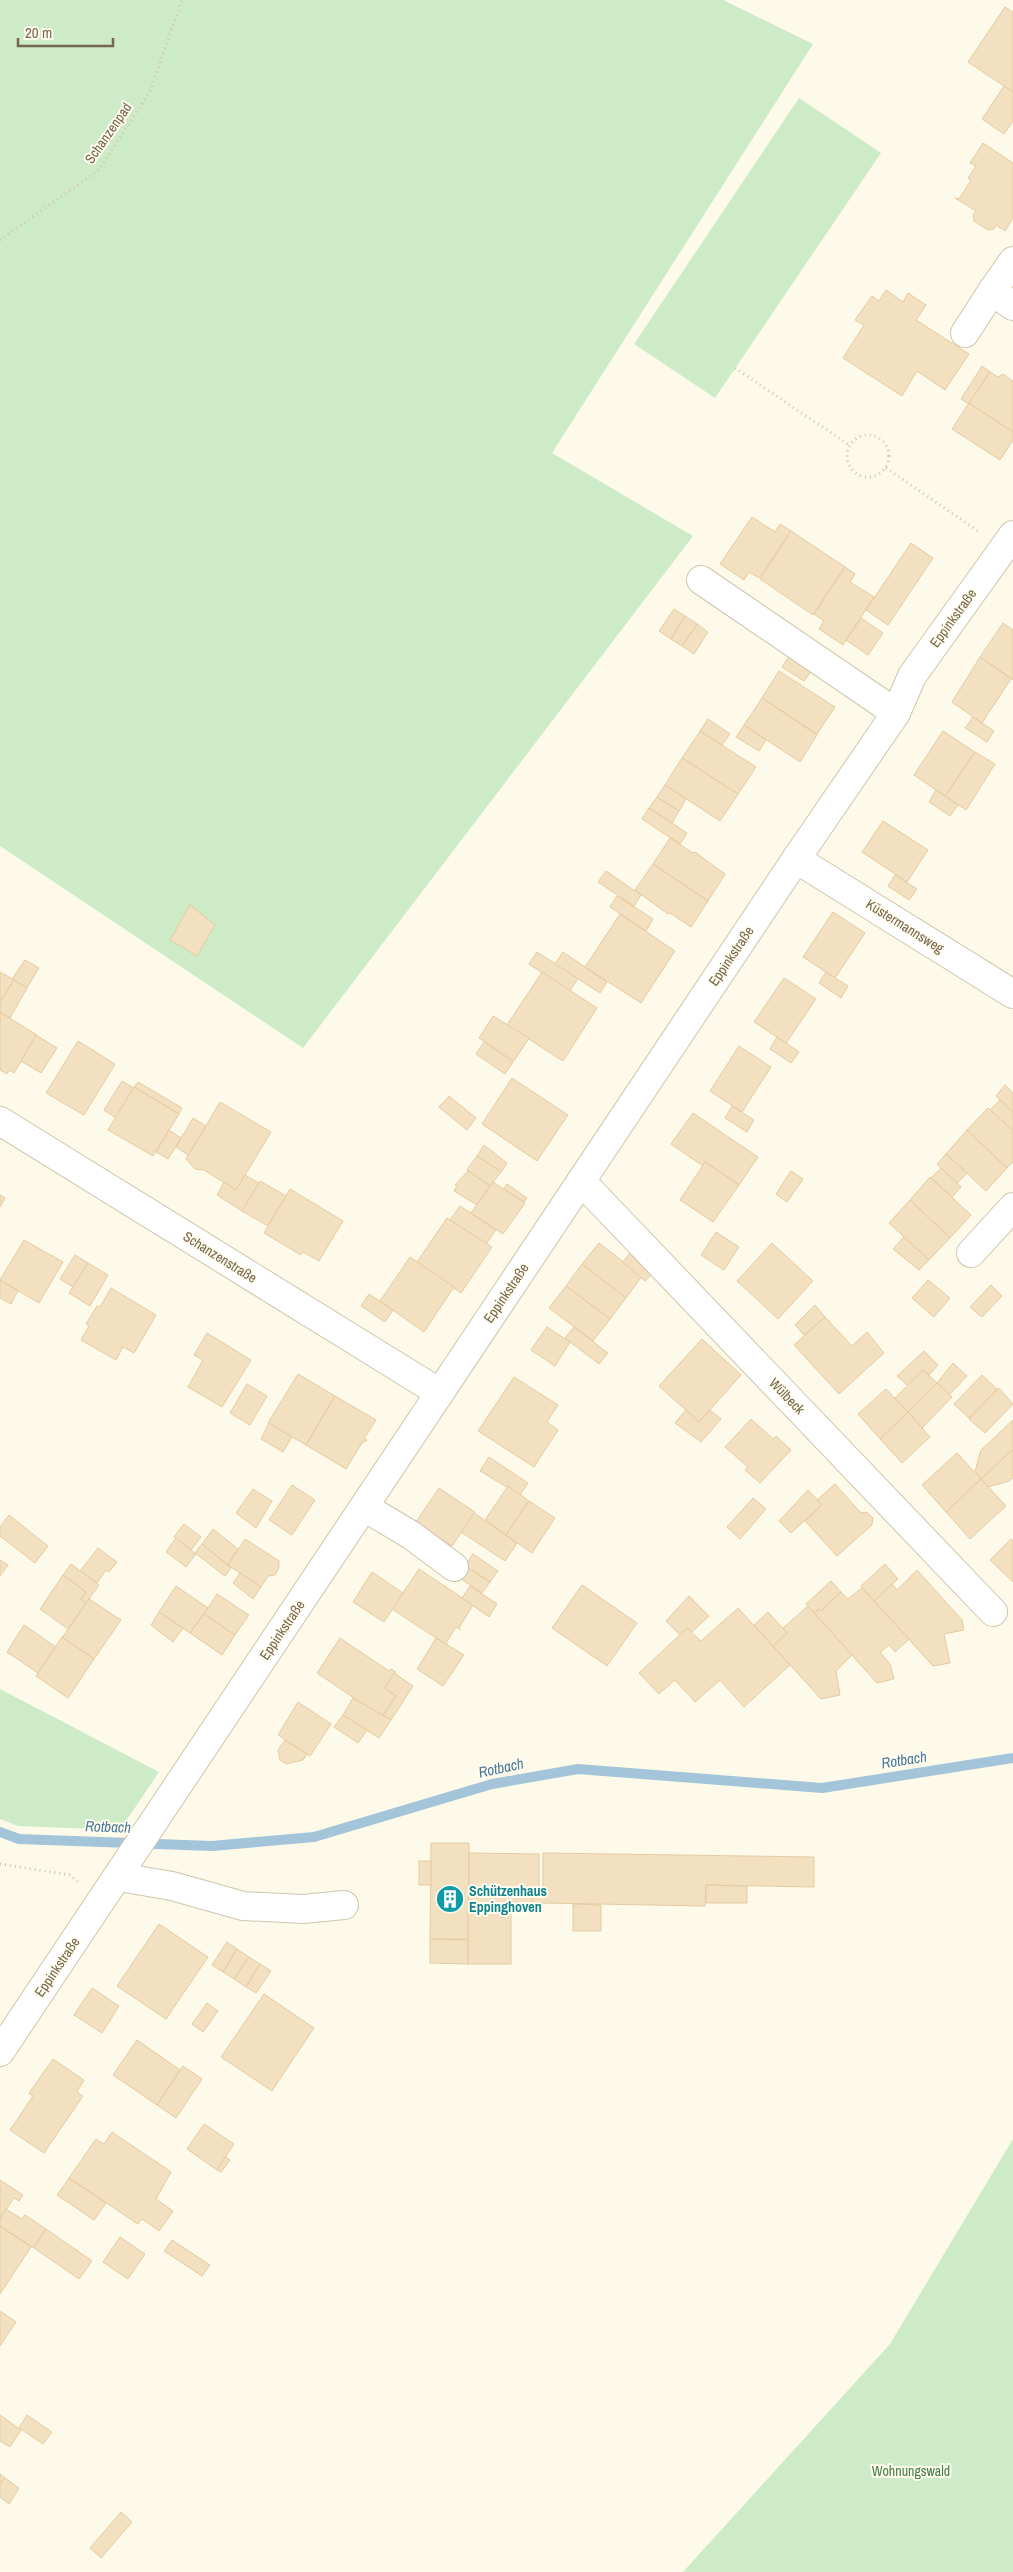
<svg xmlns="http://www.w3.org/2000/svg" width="1013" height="2572" font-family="'Archivo Narrow',sans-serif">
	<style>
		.green { fill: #cdebc7 }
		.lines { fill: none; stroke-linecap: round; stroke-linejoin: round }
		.stream { stroke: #a3c4d9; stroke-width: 10 }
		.building { fill: #f2e0c1; stroke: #e5cba1 }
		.minor-casing { stroke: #cfc5ae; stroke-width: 30 }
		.path { stroke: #d8c4a3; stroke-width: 3; stroke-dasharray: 1 4; stroke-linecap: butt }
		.minor { stroke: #fff; stroke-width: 28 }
		.labels { text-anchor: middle; stroke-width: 4; stroke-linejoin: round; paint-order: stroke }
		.street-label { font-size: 14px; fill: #78664c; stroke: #fffdf0 }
		.culture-label { font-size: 14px; font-weight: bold; fill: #0d838f; stroke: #fffdf0; text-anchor: start }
		.park-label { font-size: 14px; fill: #477e43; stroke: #fffdf0 }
		.water-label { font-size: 15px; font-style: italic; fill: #4c7a9a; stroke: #fffdf0 }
	</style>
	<rect width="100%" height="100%" fill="#fdfaea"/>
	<!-- green -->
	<g class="green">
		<path d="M0,0H723L813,44L552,453L693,536L303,1048L0,846Z"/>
		<path d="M799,98L881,153L715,398L634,344Z"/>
		<path d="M0,1689L159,1772L120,1830L18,1826L0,1819Z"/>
		<path d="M1013,2139V2572H683L890,2344Z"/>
	</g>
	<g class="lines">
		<!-- stream -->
		<path class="stream" d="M0,1832L19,1839L212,1846L314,1837L492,1784L578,1769L822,1788L1013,1758"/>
	</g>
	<!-- building -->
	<g class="building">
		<path d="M1005,7L1013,12V92L968,62Z"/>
		<path d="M1004,86L1013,92V121L1004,134L982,119Z"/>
		<path d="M983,143L1013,163V218L1005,231L996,225L994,229L988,230L974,221L973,215L976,211L955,198L959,199L971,180L968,178L976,166L970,163Z"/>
		<path d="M886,290L903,302L908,293L926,305L916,320L969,354L945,390L917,371L902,396L843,358L864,325L855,320L872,296L879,301Z"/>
		<path d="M982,366L990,372L969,404L961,399Z"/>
		<path d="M990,372L998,377L1003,374L1013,381V432L969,403Z"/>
		<path d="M969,403L1013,432V440L1000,460L952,429Z"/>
		<path d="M752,517L775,532L780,524L791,531L759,578L749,572L744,580L720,564Z"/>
		<path d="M791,531L845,567L813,615L760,579Z"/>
		<path d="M911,543L933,558L888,625L866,610Z"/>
		<path d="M845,567L855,574L850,582L874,597L843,645L819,629L824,621L814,614Z"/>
		<path d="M674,609L685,616L671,639L659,631Z"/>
		<path d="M685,616L697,624L682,646L671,639Z"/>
		<path d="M861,618L883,633L868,655L846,640Z"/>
		<path d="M1003,623L1013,630V680L980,657Z"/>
		<path d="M697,624L708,632L694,654L682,646Z"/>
		<path d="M790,655L812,670L804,681L782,667Z"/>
		<path d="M980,657L1011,679L982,723L952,702Z"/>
		<path d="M779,671L835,707L817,734L762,698Z"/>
		<path d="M762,698L817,735L800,762L744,725Z"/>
		<path d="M973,717L994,731L987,742L965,728Z"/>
		<path d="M708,719L730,734L722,745L700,731Z"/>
		<path d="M744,725L766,740L759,751L736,737Z"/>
		<path d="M700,731L756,767L738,794L682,758Z"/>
		<path d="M943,731L975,752L945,796L914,775Z"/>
		<path d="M975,752L995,764L966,810L945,796Z"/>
		<path d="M682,758L738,794L720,821L665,785Z"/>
		<path d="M665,785L686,799L679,811L657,797Z"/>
		<path d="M936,790L958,805L950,816L929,802Z"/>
		<path d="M657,797L679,811L672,823L649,808Z"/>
		<path d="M649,808L687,833L680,844L642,819Z"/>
		<path d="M883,821L928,850L907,882L862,852Z"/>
		<path d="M670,838L693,853L695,852L725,874L708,901L653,864Z"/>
		<path d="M653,864L708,901L691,927L670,913L668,914L635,890Z"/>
		<path d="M606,871L641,895L634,906L598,882Z"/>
		<path d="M895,875L917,889L909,900L888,886Z"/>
		<path d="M617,896L653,919L646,931L610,907Z"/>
		<path d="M190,905L215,925L197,956L170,940Z"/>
		<path d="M833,912L865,933L835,978L803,957Z"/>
		<path d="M620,914L675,951L641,1003L585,967Z"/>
		<path d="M537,952L578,978L570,991L529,964Z"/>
		<path d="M563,952L607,982L600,993L555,964Z"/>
		<path d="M25,960L39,968L27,988L12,979Z"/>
		<path d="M0,972L14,980L0,1002Z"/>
		<path d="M542,972L597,1008L563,1061L507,1025Z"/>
		<path d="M826,972L848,986L841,998L819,983Z"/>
		<path d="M784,978L816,999L786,1043L754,1022Z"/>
		<path d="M14,980L27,988L10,1018L0,1012V1002Z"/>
		<path d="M0,1012L37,1035L14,1073L9,1070L7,1074L0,1070Z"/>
		<path d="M493,1016L529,1038L514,1061L479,1038Z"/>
		<path d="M36,1035L57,1048L41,1073L21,1061Z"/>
		<path d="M777,1037L799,1052L791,1063L770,1049Z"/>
		<path d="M78,1041L115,1064L84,1115L46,1093Z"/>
		<path d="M484,1042L513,1062L505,1074L476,1054Z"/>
		<path d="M739,1046L771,1067L742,1112L710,1091Z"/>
		<path d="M512,1078L568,1115L537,1161L482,1124Z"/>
		<path d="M122,1081L134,1088L116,1118L104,1110Z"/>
		<path d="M138,1082L182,1108L179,1114L134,1087Z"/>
		<path d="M1005,1085L1013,1093V1112L996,1096Z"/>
		<path d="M134,1087L179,1114L153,1156L108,1130Z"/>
		<path d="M449,1096L476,1118L467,1130L439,1107Z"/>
		<path d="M1000,1100L1013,1112V1131L990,1110Z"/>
		<path d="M220,1102L271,1132L236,1190L204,1170L195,1169L186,1159Z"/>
		<path d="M732,1106L754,1120L747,1132L725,1118Z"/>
		<path d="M988,1108L1013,1131V1162L1007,1168L967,1130Z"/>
		<path d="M693,1113L758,1157L739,1185L705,1162L703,1166L671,1144Z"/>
		<path d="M193,1118L206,1126L188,1155L176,1147Z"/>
		<path d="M169,1130L181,1138L168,1159L156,1152Z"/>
		<path d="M967,1130L1007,1168L986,1191L946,1154Z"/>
		<path d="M484,1145L507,1163L501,1172L477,1156Z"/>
		<path d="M946,1154L967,1173L957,1183L937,1164Z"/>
		<path d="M477,1156L501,1172L490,1186L467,1170Z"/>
		<path d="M705,1162L739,1185L713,1222L680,1200Z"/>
		<path d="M941,1168L961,1187L952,1197L931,1178Z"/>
		<path d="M468,1171L490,1186L477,1205L454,1191L457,1186L455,1185Z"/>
		<path d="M791,1171L803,1179L787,1202L776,1194Z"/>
		<path d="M245,1175L259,1183L242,1211L217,1195L224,1182L236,1190Z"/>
		<path d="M930,1177L971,1215L950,1238L910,1200Z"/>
		<path d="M260,1181L286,1196L268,1226L242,1211Z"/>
		<path d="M493,1182L525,1203L503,1234L471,1213Z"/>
		<path d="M507,1184L527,1198L524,1202L504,1189Z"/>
		<path d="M290,1189L343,1221L319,1261L303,1252L301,1255L264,1233Z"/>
		<path d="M0,1195L5,1198L0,1207Z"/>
		<path d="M910,1200L950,1238L929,1260L889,1223Z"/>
		<path d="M460,1206L496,1230L486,1244L450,1220Z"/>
		<path d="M447,1218L492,1247L461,1293L417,1262Z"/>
		<path d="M716,1232L739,1247L724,1270L701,1255Z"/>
		<path d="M904,1237L929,1260L919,1270L893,1249Z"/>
		<path d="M24,1240L63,1262L39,1303L0,1280Z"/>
		<path d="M599,1243L642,1276L626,1298L582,1264Z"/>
		<path d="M772,1243L813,1281L778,1319L737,1281Z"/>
		<path d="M634,1248L655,1271L645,1281L623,1262Z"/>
		<path d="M75,1255L88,1263L73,1287L60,1279Z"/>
		<path d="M410,1257L454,1287L424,1332L380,1301Z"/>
		<path d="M88,1263L108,1275L90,1306L69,1293Z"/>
		<path d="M582,1264L626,1298L610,1319L566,1286Z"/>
		<path d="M0,1280L18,1291L11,1304L0,1298Z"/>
		<path d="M928,1280L950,1298L934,1317L912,1298Z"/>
		<path d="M991,1285L1002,1296L982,1317L970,1307Z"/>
		<path d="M566,1286L610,1319L593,1341L549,1308Z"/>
		<path d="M111,1288L156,1315L134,1353L123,1347L116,1360L81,1340L89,1326L86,1324L97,1306L100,1307Z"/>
		<path d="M369,1294L393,1310L385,1322L361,1306Z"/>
		<path d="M815,1305L825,1317L804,1335L795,1325Z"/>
		<path d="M825,1317L852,1346L867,1332L884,1353L839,1394L794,1345Z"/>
		<path d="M547,1327L570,1342L555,1366L531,1350Z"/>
		<path d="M574,1327L608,1353L599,1364L565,1338Z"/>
		<path d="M207,1333L251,1360L222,1407L188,1387L203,1360L194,1355Z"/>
		<path d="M702,1339L741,1375L699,1422L659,1386Z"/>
		<path d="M924,1351L938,1365L929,1375L923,1370L908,1386L897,1376Z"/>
		<path d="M953,1363L967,1376L949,1395L937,1383Z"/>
		<path d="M923,1370L937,1383L908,1412L895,1398Z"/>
		<path d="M298,1374L335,1396L306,1445L268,1423Z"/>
		<path d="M982,1375L997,1389L969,1418L954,1404Z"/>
		<path d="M514,1377L558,1405L547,1422L558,1430L534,1467L478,1431Z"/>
		<path d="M937,1383L952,1397L922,1428L908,1412Z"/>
		<path d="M247,1384L267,1396L250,1425L230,1413Z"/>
		<path d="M999,1388L1013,1404L985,1433L969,1419Z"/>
		<path d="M886,1389L908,1412L880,1439L858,1414Z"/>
		<path d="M335,1396L376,1420L364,1439L367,1440L362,1443L346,1469L306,1445Z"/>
		<path d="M686,1410L699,1422L710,1410L721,1419L701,1442L675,1423Z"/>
		<path d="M908,1412L930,1437L902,1463L880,1439Z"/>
		<path d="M751,1419L773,1439L776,1436L791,1450L760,1483L745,1470L748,1467L725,1447Z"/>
		<path d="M1013,1420V1449L981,1479L975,1471L981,1450Z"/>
		<path d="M269,1423L292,1437L283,1452L261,1439Z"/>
		<path d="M1013,1449V1478L1009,1481L988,1487L981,1479Z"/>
		<path d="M957,1453L981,1479L946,1512L922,1485Z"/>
		<path d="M489,1457L528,1483L520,1495L480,1471Z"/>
		<path d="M981,1479L1006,1506L970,1539L946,1512Z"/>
		<path d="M835,1484L861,1513L867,1512L873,1518L872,1525L837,1556L805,1521L822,1505L817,1500Z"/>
		<path d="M292,1485L315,1500L292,1535L269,1520Z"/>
		<path d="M508,1486L529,1501L506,1535L485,1520Z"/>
		<path d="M439,1488L475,1512L452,1546L416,1522Z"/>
		<path d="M253,1489L272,1501L256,1528L236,1513Z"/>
		<path d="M808,1490L822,1505L791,1533L779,1521Z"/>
		<path d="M753,1498L766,1509L740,1539L727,1527Z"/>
		<path d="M529,1501L555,1518L532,1553L506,1535Z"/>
		<path d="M474,1513L517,1543L505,1561L461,1532Z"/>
		<path d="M9,1515L48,1546L35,1563L0,1536V1527Z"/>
		<path d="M184,1524L201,1537L191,1550L174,1537Z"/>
		<path d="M213,1529L238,1549L228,1565L202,1544Z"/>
		<path d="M176,1538L196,1554L186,1567L166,1552Z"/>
		<path d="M245,1539L279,1561V1568L275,1575L268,1576L261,1587L228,1565Z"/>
		<path d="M1011,1539L1013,1541V1582L990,1560Z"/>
		<path d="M202,1544L231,1568L225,1576L195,1553Z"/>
		<path d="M98,1548L117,1562L109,1572L106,1570L97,1583L80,1571Z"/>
		<path d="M473,1554L498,1571L490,1582L465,1566Z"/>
		<path d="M0,1560L8,1565L0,1576Z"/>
		<path d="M71,1564L99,1585L86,1603L81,1599L86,1592L63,1575Z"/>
		<path d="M885,1564L898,1579L874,1601L861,1586Z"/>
		<path d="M465,1566L490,1582L482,1593L458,1577Z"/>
		<path d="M419,1569L473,1605L459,1628L461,1630L456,1627L446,1643L450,1647L392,1609Z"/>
		<path d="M917,1570L962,1620L964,1630L944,1634L950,1663L933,1666L874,1601L892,1584L897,1590Z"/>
		<path d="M372,1572L403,1593L384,1622L353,1602Z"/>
		<path d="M240,1573L261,1587L253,1599L233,1583Z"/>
		<path d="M63,1575L86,1592L81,1599L86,1603L68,1629L40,1609Z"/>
		<path d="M831,1581L841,1592L821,1611L819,1609L814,1613L806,1604Z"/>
		<path d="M582,1585L637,1623L607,1666L552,1628Z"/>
		<path d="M176,1586L208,1608L190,1633L159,1612Z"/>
		<path d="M470,1586L497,1604L489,1617L462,1598Z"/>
		<path d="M862,1588L909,1639L895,1652L889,1645L880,1652L890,1664L894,1679L877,1683L814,1613L819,1609L821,1611L841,1592L848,1599Z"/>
		<path d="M217,1594L249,1615L235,1635L204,1614Z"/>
		<path d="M689,1596L709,1616L692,1632L687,1628L680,1635L666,1621Z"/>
		<path d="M89,1599L121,1620L94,1659L62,1638Z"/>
		<path d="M808,1606L852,1655L836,1671L840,1695L821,1699L773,1646L787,1633L783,1628Z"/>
		<path d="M738,1608L790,1665L744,1707L720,1680L695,1702L675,1680L659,1694L639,1673L687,1628L701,1641Z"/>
		<path d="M159,1612L183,1628L173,1642L151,1625Z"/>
		<path d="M768,1612L787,1633L773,1646L754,1625Z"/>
		<path d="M204,1614L235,1635L222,1655L190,1633Z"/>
		<path d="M24,1625L56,1647L38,1673L7,1652Z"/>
		<path d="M62,1637L94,1659L68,1698L36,1676Z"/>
		<path d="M340,1638L389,1671L391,1669L396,1672L385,1688L396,1696L382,1717L317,1673Z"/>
		<path d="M436,1638L464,1655L443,1686L417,1669Z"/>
		<path d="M394,1673L413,1686L391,1720L383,1715L396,1696L385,1688Z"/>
		<path d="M353,1698L391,1720L379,1738L343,1715Z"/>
		<path d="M298,1702L331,1724L310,1756L278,1735Z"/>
		<path d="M343,1715L367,1730L358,1743L334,1727Z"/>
		<path d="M285,1740L307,1754L303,1760L286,1764L280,1760L278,1750Z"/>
		<path d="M431,1843H469L468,1939H430Z"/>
		<path d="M469,1853L539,1854V1891L469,1889Z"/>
		<path d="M543,1853L814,1857V1887L706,1885L705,1906L542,1903L532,1902V1890L543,1889Z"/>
		<rect x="419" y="1861" width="12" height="24"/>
		<path d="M706,1885L747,1886V1903H706Z"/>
		<path d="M469,1889L532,1890V1910L468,1909Z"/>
		<path d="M573,1904L601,1905V1931H573Z"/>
		<rect x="468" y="1909" width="43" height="55"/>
		<path d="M159,1924L208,1957L166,2019L117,1986Z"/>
		<path d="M430,1939L468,1940V1964L430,1963Z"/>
		<path d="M227,1942L237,1949L223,1972L212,1965Z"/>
		<path d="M237,1949L249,1957L234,1979L223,1972Z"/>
		<path d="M249,1957L260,1964L246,1987L234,1979Z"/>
		<path d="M260,1964L271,1971L256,1993L246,1987Z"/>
		<path d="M92,1988L119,2006L102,2033L74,2015Z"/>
		<path d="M264,1994L314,2028L272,2091L221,2057Z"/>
		<path d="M207,2003L218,2011L203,2032L192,2024Z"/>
		<path d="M137,2040L180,2070L157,2105L113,2075Z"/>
		<path d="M53,2059L84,2080L77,2092L83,2096L44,2153L10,2130L33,2096L29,2093Z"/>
		<path d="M183,2066L202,2079L176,2118L157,2105Z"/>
		<path d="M204,2124L234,2144L217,2170L187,2149Z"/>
		<path d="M112,2132L171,2172L156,2199L173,2211L159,2231L142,2219L138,2224L69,2178L96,2139L104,2144Z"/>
		<path d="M225,2157L230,2160L221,2172L217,2170Z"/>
		<path d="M69,2178L106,2203L94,2220L57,2195Z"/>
		<path d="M0,2180L23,2195L19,2201L14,2198L0,2219Z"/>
		<path d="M6,2209L22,2219L25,2215L46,2229L34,2248L0,2226V2219Z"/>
		<path d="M0,2226L31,2247L0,2294Z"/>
		<path d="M46,2229L92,2261L79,2279L34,2248Z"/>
		<path d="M120,2237L145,2254L128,2279L103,2262Z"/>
		<path d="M172,2240L210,2265L202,2276L164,2251Z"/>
		<path d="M0,2311L16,2322L0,2346Z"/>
		<path d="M0,2415L21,2430L10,2447L0,2441Z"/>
		<path d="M27,2415L52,2432L43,2444L19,2428Z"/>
		<path d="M0,2474L5,2478L0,2484Z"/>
		<path d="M5,2478L19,2488L9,2504L0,2497V2484Z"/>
		<path d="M121,2512L132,2522L101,2558L90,2548Z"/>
	</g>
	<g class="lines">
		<defs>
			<g id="minor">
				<path d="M992,291L1013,261"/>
				<path d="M965,333L992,291L1013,306"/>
				<path d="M701,580L896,713"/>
				<path d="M796,859L1013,994"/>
				<path d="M0,1121L440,1393"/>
				<path d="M581,1181L993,1612"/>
				<path d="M971,1253L1013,1207"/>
				<path d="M364,1507L411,1535L454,1567"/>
				<path d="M119,1877L172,1886L243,1906L303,1909L344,1905"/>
				<path d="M0,2052L796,859L896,713L912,676L1013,535"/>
			</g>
		</defs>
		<!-- minor casing -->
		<use href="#minor" class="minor-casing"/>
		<!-- path -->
		<g class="path">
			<path d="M0,240L99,170L150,91L182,0"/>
			<path d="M735,368L849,445"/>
			<circle cx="868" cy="456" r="21"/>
			<path d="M886,468L978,531"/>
			<path d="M0,1864L70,1875L78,1882"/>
		</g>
		<!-- minor -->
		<use href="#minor" class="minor"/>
	</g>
	<!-- icons -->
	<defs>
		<symbol id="building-disc" viewBox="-11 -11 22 22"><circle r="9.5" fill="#0f9aa8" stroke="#fffdf0"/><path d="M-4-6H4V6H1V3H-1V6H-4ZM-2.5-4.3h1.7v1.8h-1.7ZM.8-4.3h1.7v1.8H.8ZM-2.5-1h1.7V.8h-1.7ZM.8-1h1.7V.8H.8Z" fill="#fff"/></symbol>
	</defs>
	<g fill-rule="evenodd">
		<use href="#building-disc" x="434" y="1883" width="32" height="32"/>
	</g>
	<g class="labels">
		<!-- street labels -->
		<g class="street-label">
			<text transform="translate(108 133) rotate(-55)" y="5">Schanzenpad</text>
			<text transform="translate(953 618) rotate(-54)" y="5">Eppinkstraße</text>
			<text transform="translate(905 926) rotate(32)" y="5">Küstermannsweg</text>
			<text transform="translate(731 956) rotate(-56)" y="5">Eppinkstraße</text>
			<text transform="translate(220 1257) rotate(32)" y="5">Schanzenstraße</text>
			<text transform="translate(506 1293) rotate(-56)" y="5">Eppinkstraße</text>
			<text transform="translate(787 1396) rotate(46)" y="5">Wülbeck</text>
			<text transform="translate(282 1630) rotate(-56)" y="5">Eppinkstraße</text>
			<text transform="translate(57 1967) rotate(-56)" y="5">Eppinkstraße</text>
		</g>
		<!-- culture labels -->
		<g class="culture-label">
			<text x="469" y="1896">Schützenhaus<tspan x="469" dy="16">Eppinghoven</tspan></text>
		</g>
		<!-- park labels -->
		<g class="park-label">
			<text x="911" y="2476">Wohnungswald</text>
		</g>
		<!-- water labels -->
		<g class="water-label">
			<text transform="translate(904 1760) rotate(-9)" y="5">Rotbach</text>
			<text transform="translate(501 1768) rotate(-12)" y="5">Rotbach</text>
			<text transform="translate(108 1827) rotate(2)" y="5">Rotbach</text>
		</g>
	</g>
	<!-- scale -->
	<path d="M18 38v8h95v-8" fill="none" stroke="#78664c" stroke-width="2.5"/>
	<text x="25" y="38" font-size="15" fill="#78664c" stroke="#fffdf0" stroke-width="4" paint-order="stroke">20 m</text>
</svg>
